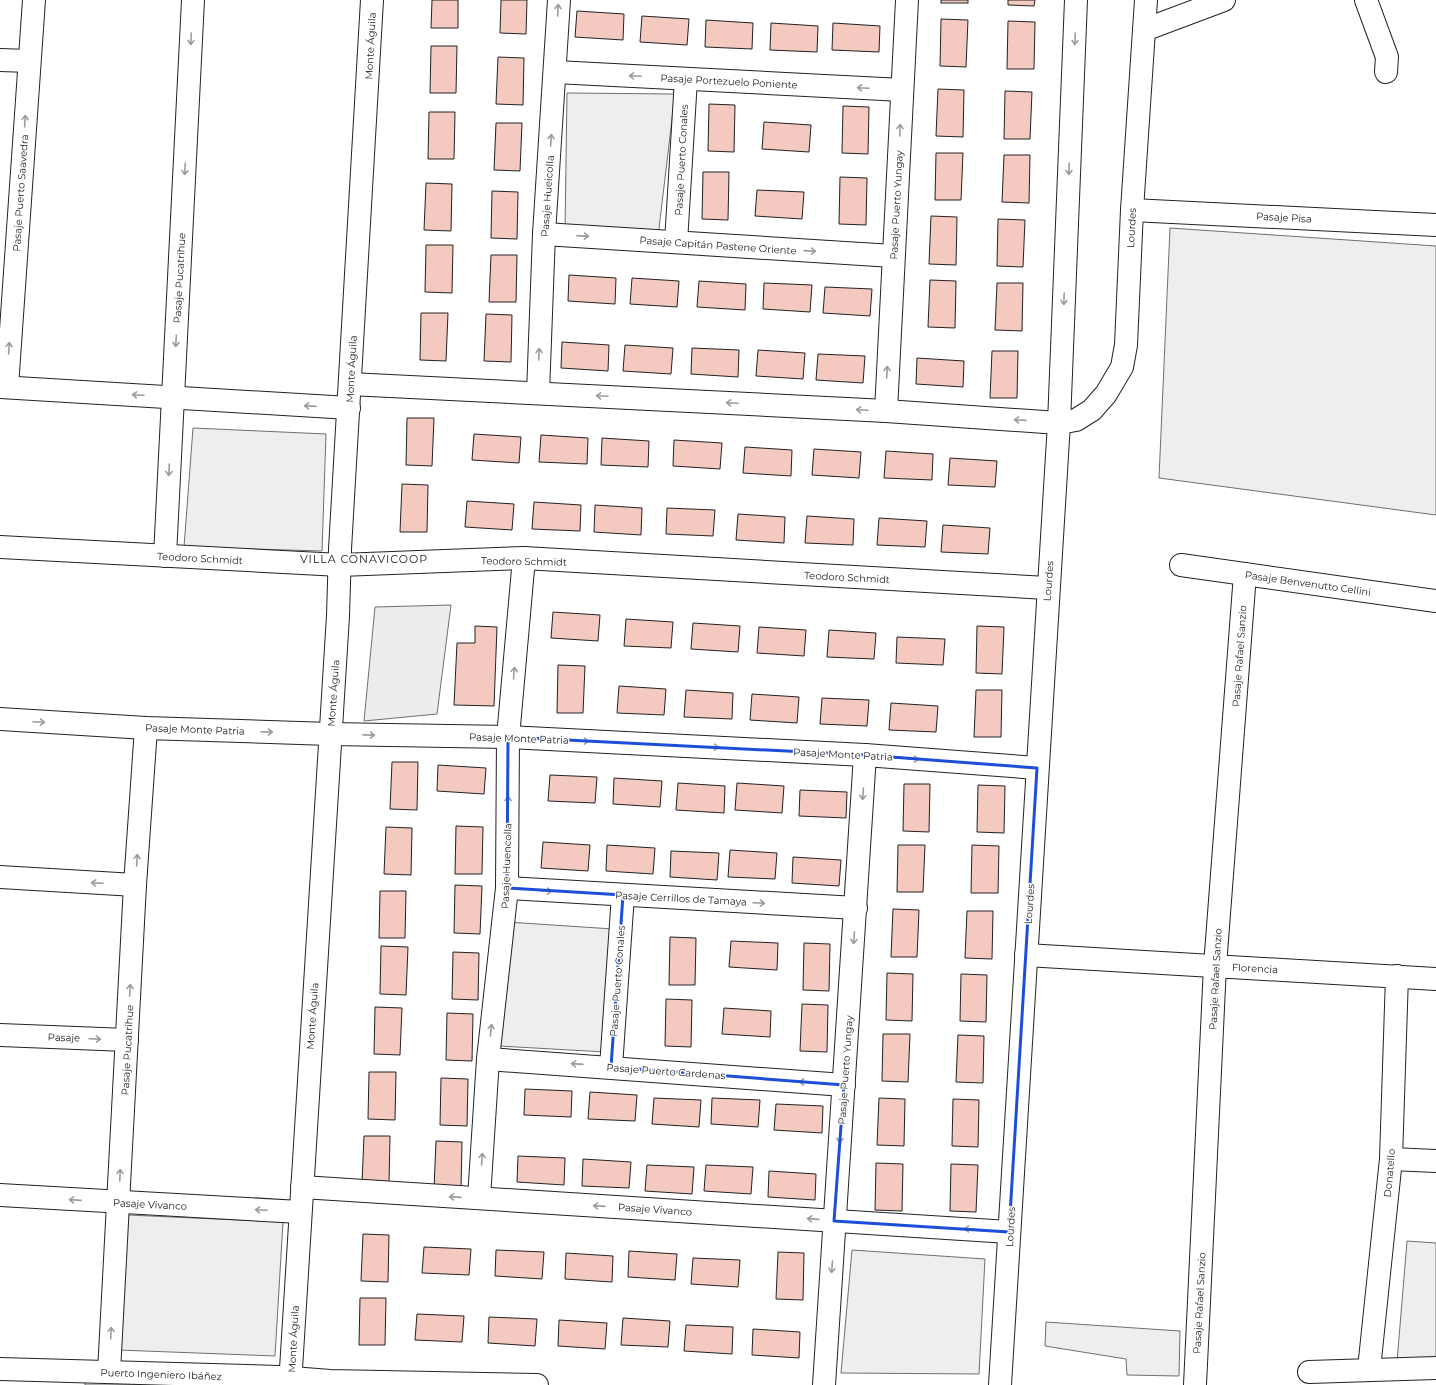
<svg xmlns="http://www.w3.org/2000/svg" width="1436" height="1385" font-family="Montserrat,sans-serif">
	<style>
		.green { fill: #eee; stroke: #6f6f6f }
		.parking { fill: #ededed; stroke: #6f6f6f }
		.building { fill: #f3c9c0; stroke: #222 }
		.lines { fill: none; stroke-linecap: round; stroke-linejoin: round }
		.minor-casing { stroke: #222; stroke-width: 24 }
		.minor { stroke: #fff; stroke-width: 22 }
		.oneway { stroke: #9c9c9c }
		.marked { fill: none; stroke: #1d4ed8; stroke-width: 3; stroke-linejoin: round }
		.labels { text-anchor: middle; stroke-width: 3; stroke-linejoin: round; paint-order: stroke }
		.street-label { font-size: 10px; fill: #222; stroke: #fff }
		.neighbourhood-label { font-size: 11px; letter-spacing: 1px; fill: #222; stroke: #fff }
	</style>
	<rect width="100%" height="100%" fill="#fff"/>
	<!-- green -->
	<g class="green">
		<path d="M567,93L675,94L658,237L565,231Z"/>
		<path d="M1170,228L1436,246V515L1159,478Z"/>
		<path d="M193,428L326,434L322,551L184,547Z"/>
		<path d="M507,922L613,929L605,1052L499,1046Z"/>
		<path d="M128,1215L283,1222L275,1356L118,1350Z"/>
		<path d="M1407,1241L1436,1243V1360L1397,1362Z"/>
		<path d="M852,1250L985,1259L979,1374L841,1373Z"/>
		<path d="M1046,1322L1180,1331L1179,1376L1127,1375L1126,1359L1045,1346Z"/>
		<path d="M85,1382L210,1385H85Z"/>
	</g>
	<!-- parking -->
	<path class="parking" d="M451,605L437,714L364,721L375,607Z"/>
	<!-- building -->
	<g class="building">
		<path d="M432,0H458V28H431Z"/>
		<path d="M501,0H527L526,34L500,33Z"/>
		<rect x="941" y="0" width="27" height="3"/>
		<path d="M1008,0H1035L1034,6L1008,5Z"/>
		<path d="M577,11L624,14L623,40L575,37Z"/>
		<path d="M642,16L689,19L687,45L640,42Z"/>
		<path d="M941,19L968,20L966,67L940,66Z"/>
		<path d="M706,20L753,23L752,49L705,47Z"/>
		<path d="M1008,21L1035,22L1034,69H1007Z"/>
		<path d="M771,23L818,26L817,52L770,50Z"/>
		<path d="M833,23L880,26L879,52L832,50Z"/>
		<path d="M431,46H457L456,93H430Z"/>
		<path d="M498,57L524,58L523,105L496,104Z"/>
		<path d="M938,89L964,90L963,137L936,136Z"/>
		<path d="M1005,91L1032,92L1030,139H1004Z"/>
		<path d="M709,104L735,105L734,152L708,151Z"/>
		<path d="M843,106L869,107L868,154L842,153Z"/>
		<path d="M429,112H455L454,159H428Z"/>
		<path d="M764,122L811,125L809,152L762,149Z"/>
		<path d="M496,123H522L520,171L494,170Z"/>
		<path d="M936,153H963L961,200H935Z"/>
		<path d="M1004,155H1030L1029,203L1002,202Z"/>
		<path d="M703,172H729L728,220L702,219Z"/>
		<path d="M840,177L867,178L866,225L839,224Z"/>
		<path d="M426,183L452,184L451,231L424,230Z"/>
		<path d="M757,190L804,192L802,219L755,216Z"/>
		<path d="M492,191L518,192L517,239L491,238Z"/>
		<path d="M931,216L957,217L956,265L929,264Z"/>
		<path d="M998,219L1025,220L1023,267L997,266Z"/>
		<path d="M426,245H453L452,293L425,292Z"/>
		<path d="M491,255H517L516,302H489Z"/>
		<path d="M569,275L616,278L615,304L568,301Z"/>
		<path d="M632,278L679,281L677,307L630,304Z"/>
		<path d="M930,280L956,281L955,328L928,327Z"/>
		<path d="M699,281L746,284L745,310L697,307Z"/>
		<path d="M764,283L812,285L810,312L763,309Z"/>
		<path d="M997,283H1023L1022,331L995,330Z"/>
		<path d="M825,287L872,289L870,316L823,313Z"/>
		<path d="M421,313H448L446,361L420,360Z"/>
		<path d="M486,314L512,315L511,362L484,361Z"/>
		<path d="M562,342L609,345L608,371L561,368Z"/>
		<path d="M625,345L673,348L671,374L623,371Z"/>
		<path d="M692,348L739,350L738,377L691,374Z"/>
		<path d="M758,350L805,353L803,379L756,376Z"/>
		<path d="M992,351H1018L1017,398H990Z"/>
		<path d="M818,354L865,356L863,383L816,380Z"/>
		<path d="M917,358L964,361L963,387L916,384Z"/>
		<path d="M407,418H434L432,466L406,465Z"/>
		<path d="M474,434L521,437L519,463L472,460Z"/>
		<path d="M541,435L588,438L587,464L539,462Z"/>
		<path d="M602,438L649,441L648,467L601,465Z"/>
		<path d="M674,440L722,443L720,469L673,466Z"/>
		<path d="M745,447L792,450L791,476L743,473Z"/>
		<path d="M814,449L861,452L859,478L812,475Z"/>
		<path d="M886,451L933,454L932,480L884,478Z"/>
		<path d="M950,458L997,461L995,487L948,485Z"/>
		<path d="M402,484L428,485L427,532H400Z"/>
		<path d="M467,501L514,504L512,530L465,527Z"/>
		<path d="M534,502L581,505L580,531L532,529Z"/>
		<path d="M595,505L642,508L641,535L594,532Z"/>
		<path d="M667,508L715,510L713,536L666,534Z"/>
		<path d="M738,514L785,517L784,543L736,540Z"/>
		<path d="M807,516L854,519L853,545L805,543Z"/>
		<path d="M879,518L927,521L925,547L877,545Z"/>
		<path d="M943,525L990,528L988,554L941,552Z"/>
		<path d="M553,612L600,615L598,641L551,638Z"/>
		<path d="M626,619L673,622L671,648L624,646Z"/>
		<path d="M693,623L740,626L738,652L691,649Z"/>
		<path d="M475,626L497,627L494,706L454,705L457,643H475Z"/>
		<path d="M977,626L1004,627L1002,674L976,673Z"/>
		<path d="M759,627L806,630L804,656L757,653Z"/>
		<path d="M829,630L876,633L874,659L827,657Z"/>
		<path d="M897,637L945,639L943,665L896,663Z"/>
		<path d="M558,665L585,666L583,713H557Z"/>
		<path d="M619,686L666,689L664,715L617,713Z"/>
		<path d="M686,690L733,693L732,719L684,717Z"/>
		<path d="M976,690H1002L1001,737H974Z"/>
		<path d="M752,694L799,697L797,723L750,720Z"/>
		<path d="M822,698L869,700L867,726L820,724Z"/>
		<path d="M891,703L938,706L936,732L889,730Z"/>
		<path d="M392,762H418L417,810L390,809Z"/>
		<path d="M438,765L486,768L484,794L437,791Z"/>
		<path d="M550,775L597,777L595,803L548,801Z"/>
		<path d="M614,778L662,781L660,807L613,804Z"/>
		<path d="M678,783L725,786L724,813L676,810Z"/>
		<path d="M737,783L784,786L782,813L735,810Z"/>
		<path d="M904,784H930L929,832L903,831Z"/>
		<path d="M978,785L1005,786L1004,833L977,832Z"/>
		<path d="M800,790L847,792L846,818L799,816Z"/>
		<path d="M456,826L483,827L482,874H455Z"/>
		<path d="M386,827L412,828L411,875L384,874Z"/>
		<path d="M543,842L590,845L588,871L541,868Z"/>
		<path d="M607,845L655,848L653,874L606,871Z"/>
		<path d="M898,845H925L923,892H897Z"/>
		<path d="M972,845L999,846L998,893H971Z"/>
		<path d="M730,850L777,853L775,879L728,877Z"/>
		<path d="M671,851L719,853L717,880L670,877Z"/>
		<path d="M793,857L841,860L839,886L792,883Z"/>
		<path d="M455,885L482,886L480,934L454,933Z"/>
		<path d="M380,891H406L405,938H379Z"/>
		<path d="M893,909L919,910L917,957H891Z"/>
		<path d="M967,911H993L992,959L965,958Z"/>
		<path d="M670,937L696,938L695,985H669Z"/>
		<path d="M731,941L778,943L777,970L729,967Z"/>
		<path d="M804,943L830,944L829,991L803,990Z"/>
		<path d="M381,946L408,947L406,995L380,994Z"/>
		<path d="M453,952L479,953L478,1000L452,999Z"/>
		<path d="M887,973L913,974L912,1021L886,1020Z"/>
		<path d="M961,974L987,975L986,1022L960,1021Z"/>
		<path d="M666,999L692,1000L691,1047L665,1046Z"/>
		<path d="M802,1004L828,1005L827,1052L800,1051Z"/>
		<path d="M375,1007L402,1008L400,1055L374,1054Z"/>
		<path d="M724,1008L771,1011L770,1037L722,1034Z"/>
		<path d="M447,1013L473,1014L472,1061L446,1060Z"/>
		<path d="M883,1034H910L908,1082L882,1081Z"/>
		<path d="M958,1035L984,1036L983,1083L956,1082Z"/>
		<path d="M369,1072H396L395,1120L368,1119Z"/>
		<path d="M441,1078L468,1079L467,1126L440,1125Z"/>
		<path d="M525,1089L572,1091L571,1117L524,1115Z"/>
		<path d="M590,1092L637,1095L635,1121L588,1119Z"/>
		<path d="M654,1098L701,1100L699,1127L652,1124Z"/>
		<path d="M712,1098L760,1100L758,1127L711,1124Z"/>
		<path d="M879,1098L905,1099L904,1146L877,1145Z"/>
		<path d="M953,1099L979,1100L978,1147L952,1146Z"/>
		<path d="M776,1104L823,1106L822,1133L774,1130Z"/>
		<path d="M364,1136H390L389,1183H362Z"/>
		<path d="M436,1141L462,1142L461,1189H434Z"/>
		<path d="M518,1156L565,1158L564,1185L517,1182Z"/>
		<path d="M583,1159L631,1162L629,1188L582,1186Z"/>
		<path d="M876,1163L903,1164L902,1211L875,1210Z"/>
		<path d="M951,1164L978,1165L976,1212L950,1211Z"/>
		<path d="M647,1165L694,1167L692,1194L645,1191Z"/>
		<path d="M706,1165L753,1167L751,1194L704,1191Z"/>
		<path d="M769,1171L816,1174L815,1200L768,1197Z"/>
		<path d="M363,1234L389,1235L388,1282L361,1281Z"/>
		<path d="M424,1247L471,1249L469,1275L422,1273Z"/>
		<path d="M496,1250L544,1252L542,1279L495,1276Z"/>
		<path d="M629,1251L677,1254L675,1280L628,1277Z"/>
		<path d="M778,1252L804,1253L803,1300L776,1299Z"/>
		<path d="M566,1253L613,1256L612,1282L565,1279Z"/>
		<path d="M693,1258L740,1260L738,1287L691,1284Z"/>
		<path d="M360,1298H386L385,1345H359Z"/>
		<path d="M417,1314L464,1316L462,1342L415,1340Z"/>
		<path d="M489,1317L537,1319L535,1346L488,1343Z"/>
		<path d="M623,1318L670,1321L668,1347L621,1345Z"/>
		<path d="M559,1320L607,1323L605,1349L558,1346Z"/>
		<path d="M686,1325L733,1327L732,1354L684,1351Z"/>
		<path d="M753,1329L800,1332L799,1358L752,1355Z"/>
	</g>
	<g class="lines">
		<defs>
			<g id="minor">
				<path d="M1366,0L1387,57L1386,72"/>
				<path d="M1144,30L1224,0"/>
				<path d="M0,60L29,61"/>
				<path d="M555,72L902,90"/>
				<path d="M1132,210L1436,225"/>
				<path d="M544,234L893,256"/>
				<path d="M676,242L686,79"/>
				<path d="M350,384L886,411L1059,423L1076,420L1092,410L1106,394L1122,367L1126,345L1132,210L1146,0"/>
				<path d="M0,387L349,408"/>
				<path d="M7,387L34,0"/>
				<path d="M538,393L544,234L559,0"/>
				<path d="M886,411L907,0"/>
				<path d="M0,547L340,565L524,558L1047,588"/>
				<path d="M165,556L193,0"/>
				<path d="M1181,565L1436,601"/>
				<path d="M0,719L146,728L330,734L508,737L865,755L1037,768"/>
				<path d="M0,877L135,885"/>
				<path d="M507,888L856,908"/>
				<path d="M1026,955L1436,979"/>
				<path d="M0,1035L127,1040"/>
				<path d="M488,1059L844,1085"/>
				<path d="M611,1067L623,895"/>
				<path d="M1391,1159L1436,1161"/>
				<path d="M302,1187L1009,1232"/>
				<path d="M0,1195L300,1212"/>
				<path d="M479,1198L488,1059L507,888L508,737L524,558"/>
				<path d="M0,1369L279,1377L330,1381L537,1385"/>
				<path d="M1369,1369L1391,1159L1397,976"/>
				<path d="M109,1372L135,885L146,728"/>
				<path d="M1309,1372L1436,1368"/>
				<path d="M290,1385L338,616L340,549L372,0"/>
				<path d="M824,1385L865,755"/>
				<path d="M1000,1385L1059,423L1076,0"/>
				<path d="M1195,1385L1215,966L1245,574"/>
			</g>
		</defs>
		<!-- minor casing -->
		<use href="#minor" class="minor-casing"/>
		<!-- minor -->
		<use href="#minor" class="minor"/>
	</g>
	<!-- one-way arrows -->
	<defs><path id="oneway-shaft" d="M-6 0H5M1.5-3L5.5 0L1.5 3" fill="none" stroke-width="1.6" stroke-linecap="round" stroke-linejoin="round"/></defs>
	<g class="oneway">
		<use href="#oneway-shaft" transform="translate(558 10) rotate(-87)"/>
		<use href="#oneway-shaft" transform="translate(191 39) rotate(93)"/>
		<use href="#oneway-shaft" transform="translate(1075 39) rotate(92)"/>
		<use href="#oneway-shaft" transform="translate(635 76) rotate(-177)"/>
		<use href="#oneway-shaft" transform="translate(863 88) rotate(-177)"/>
		<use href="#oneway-shaft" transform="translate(25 121) rotate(-86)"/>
		<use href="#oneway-shaft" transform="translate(900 130) rotate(-87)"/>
		<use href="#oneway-shaft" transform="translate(551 140) rotate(-86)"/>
		<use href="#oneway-shaft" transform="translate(185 169) rotate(93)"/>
		<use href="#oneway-shaft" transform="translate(1069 169) rotate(92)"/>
		<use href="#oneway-shaft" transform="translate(583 236) rotate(4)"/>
		<use href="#oneway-shaft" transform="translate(810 251) rotate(4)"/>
		<use href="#oneway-shaft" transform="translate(1064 299) rotate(92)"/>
		<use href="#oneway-shaft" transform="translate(176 341) rotate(93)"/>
		<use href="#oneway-shaft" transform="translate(9 348) rotate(-86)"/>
		<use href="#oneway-shaft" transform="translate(539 354) rotate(-88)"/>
		<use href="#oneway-shaft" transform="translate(887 372) rotate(-87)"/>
		<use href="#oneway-shaft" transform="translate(138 395) rotate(-177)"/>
		<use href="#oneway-shaft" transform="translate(602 396) rotate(-177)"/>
		<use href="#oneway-shaft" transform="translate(732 403) rotate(-177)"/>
		<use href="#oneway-shaft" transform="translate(310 406) rotate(-176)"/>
		<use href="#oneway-shaft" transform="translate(862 410) rotate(-177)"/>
		<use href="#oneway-shaft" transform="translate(1020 420) rotate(-176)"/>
		<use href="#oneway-shaft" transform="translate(169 470) rotate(93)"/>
		<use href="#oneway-shaft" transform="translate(514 673) rotate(-85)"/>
		<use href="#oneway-shaft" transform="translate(39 722) rotate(3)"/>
		<use href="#oneway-shaft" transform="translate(267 732) rotate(2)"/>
		<use href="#oneway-shaft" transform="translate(369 735) rotate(1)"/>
		<use href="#oneway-shaft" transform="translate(583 741) rotate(3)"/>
		<use href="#oneway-shaft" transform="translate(713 747) rotate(3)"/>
		<use href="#oneway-shaft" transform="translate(913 759) rotate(4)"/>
		<use href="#oneway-shaft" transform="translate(863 794) rotate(94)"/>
		<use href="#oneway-shaft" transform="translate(508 802) rotate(-89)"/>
		<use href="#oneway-shaft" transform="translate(137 860) rotate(-86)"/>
		<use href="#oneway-shaft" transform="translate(97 883) rotate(-177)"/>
		<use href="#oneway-shaft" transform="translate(546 891) rotate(3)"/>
		<use href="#oneway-shaft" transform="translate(759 903) rotate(3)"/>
		<use href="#oneway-shaft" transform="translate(854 938) rotate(94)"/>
		<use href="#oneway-shaft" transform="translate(130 990) rotate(-87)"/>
		<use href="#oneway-shaft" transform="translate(491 1030) rotate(-84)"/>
		<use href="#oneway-shaft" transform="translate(95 1039) rotate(2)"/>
		<use href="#oneway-shaft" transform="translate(577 1064) rotate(-176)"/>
		<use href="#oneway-shaft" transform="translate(805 1082) rotate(-176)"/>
		<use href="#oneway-shaft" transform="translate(840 1137) rotate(94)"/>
		<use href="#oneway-shaft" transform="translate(482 1159) rotate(-86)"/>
		<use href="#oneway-shaft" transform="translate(120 1175) rotate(-87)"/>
		<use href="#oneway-shaft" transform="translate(455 1197) rotate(-176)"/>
		<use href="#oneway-shaft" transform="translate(75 1200) rotate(-176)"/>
		<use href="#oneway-shaft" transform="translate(599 1206) rotate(-176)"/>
		<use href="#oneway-shaft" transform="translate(261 1210) rotate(-177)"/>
		<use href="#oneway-shaft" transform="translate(813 1219) rotate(-176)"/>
		<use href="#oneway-shaft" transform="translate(970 1229) rotate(-176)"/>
		<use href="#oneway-shaft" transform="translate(832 1267) rotate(94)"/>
		<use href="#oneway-shaft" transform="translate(111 1333) rotate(-87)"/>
	</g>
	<!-- marked area -->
	<path class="marked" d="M508,737L865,755L1037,768L1009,1232L834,1221L844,1085L611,1067L623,895L507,888Z"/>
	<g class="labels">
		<!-- street labels -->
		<g class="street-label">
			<text transform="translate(370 46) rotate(-87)" y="4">Monte Águila</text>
			<text transform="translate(729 81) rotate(3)" y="4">Pasaje Portezuelo Poniente</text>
			<text transform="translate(681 160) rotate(-87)" y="4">Pasaje Puerto Conales</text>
			<text transform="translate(20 193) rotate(-86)" y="4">Pasaje Puerto Saavedra</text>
			<text transform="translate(547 196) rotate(-86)" y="4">Pasaje Hueicolla</text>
			<text transform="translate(896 205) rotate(-87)" y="4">Pasaje Puerto Yungay</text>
			<text transform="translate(1284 217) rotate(3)" y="4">Pasaje Pisa</text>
			<text transform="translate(1131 228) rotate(-87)" y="4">Lourdes</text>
			<text transform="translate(718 245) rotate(4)" y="4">Pasaje Capitán Pastene Oriente</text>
			<text transform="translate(179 278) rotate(-87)" y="4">Pasaje Pucatrihue</text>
			<text transform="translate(351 369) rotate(-87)" y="4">Monte Águila</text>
			<text transform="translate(200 558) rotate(3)" y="4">Teodoro Schmidt</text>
			<text transform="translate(524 561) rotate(1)" y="4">Teodoro Schmidt</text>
			<text transform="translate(847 577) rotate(3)" y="4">Teodoro Schmidt</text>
			<text transform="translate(1048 581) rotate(-86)" y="4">Lourdes</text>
			<text transform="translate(1308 583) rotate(8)" y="4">Pasaje Benvenutto Cellini</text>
			<text transform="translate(1239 656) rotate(-86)" y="4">Pasaje Rafael Sanzio</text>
			<text transform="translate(333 693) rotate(-86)" y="4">Monte Águila</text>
			<text transform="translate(195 729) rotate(2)" y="4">Pasaje Monte Patria</text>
			<text transform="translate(519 738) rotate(2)" y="4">Pasaje Monte Patria</text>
			<text transform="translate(843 754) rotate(3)" y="4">Pasaje Monte Patria</text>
			<text transform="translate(506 866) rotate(-88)" y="4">Pasaje Huencolla</text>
			<text transform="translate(681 898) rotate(3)" y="4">Pasaje Cerrillos de Tamaya</text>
			<text transform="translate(1029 904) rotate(-86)" y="4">Lourdes</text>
			<text transform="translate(1255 968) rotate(3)" y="4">Florencia</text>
			<text transform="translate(1215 979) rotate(-87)" y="4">Pasaje Rafael Sanzio</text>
			<text transform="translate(617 981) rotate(-86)" y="4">Pasaje Puerto Conales</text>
			<text transform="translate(312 1016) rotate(-86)" y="4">Monte Águila</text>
			<text transform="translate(64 1037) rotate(2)" y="4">Pasaje</text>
			<text transform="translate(127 1050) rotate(-87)" y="4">Pasaje Pucatrihue</text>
			<text transform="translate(845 1070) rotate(-86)" y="4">Pasaje Puerto Yungay</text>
			<text transform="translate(666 1071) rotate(4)" y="4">Pasaje Puerto Cardenas</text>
			<text transform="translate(1389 1173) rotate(-85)" y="4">Donatello</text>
			<text transform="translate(150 1204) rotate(3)" y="4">Pasaje Vivanco</text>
			<text transform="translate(655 1209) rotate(4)" y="4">Pasaje Vivanco</text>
			<text transform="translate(1010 1227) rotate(-87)" y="4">Lourdes</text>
			<text transform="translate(1199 1303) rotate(-87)" y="4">Pasaje Rafael Sanzio</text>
			<text transform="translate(293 1339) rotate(-87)" y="4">Monte Águila</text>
			<text transform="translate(161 1374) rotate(2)" y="4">Puerto Ingeniero Ibáñez</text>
		</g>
		<!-- neighbourhood labels -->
		<g class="neighbourhood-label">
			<text x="364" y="563">VILLA CONAVICOOP</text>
		</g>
	</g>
</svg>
